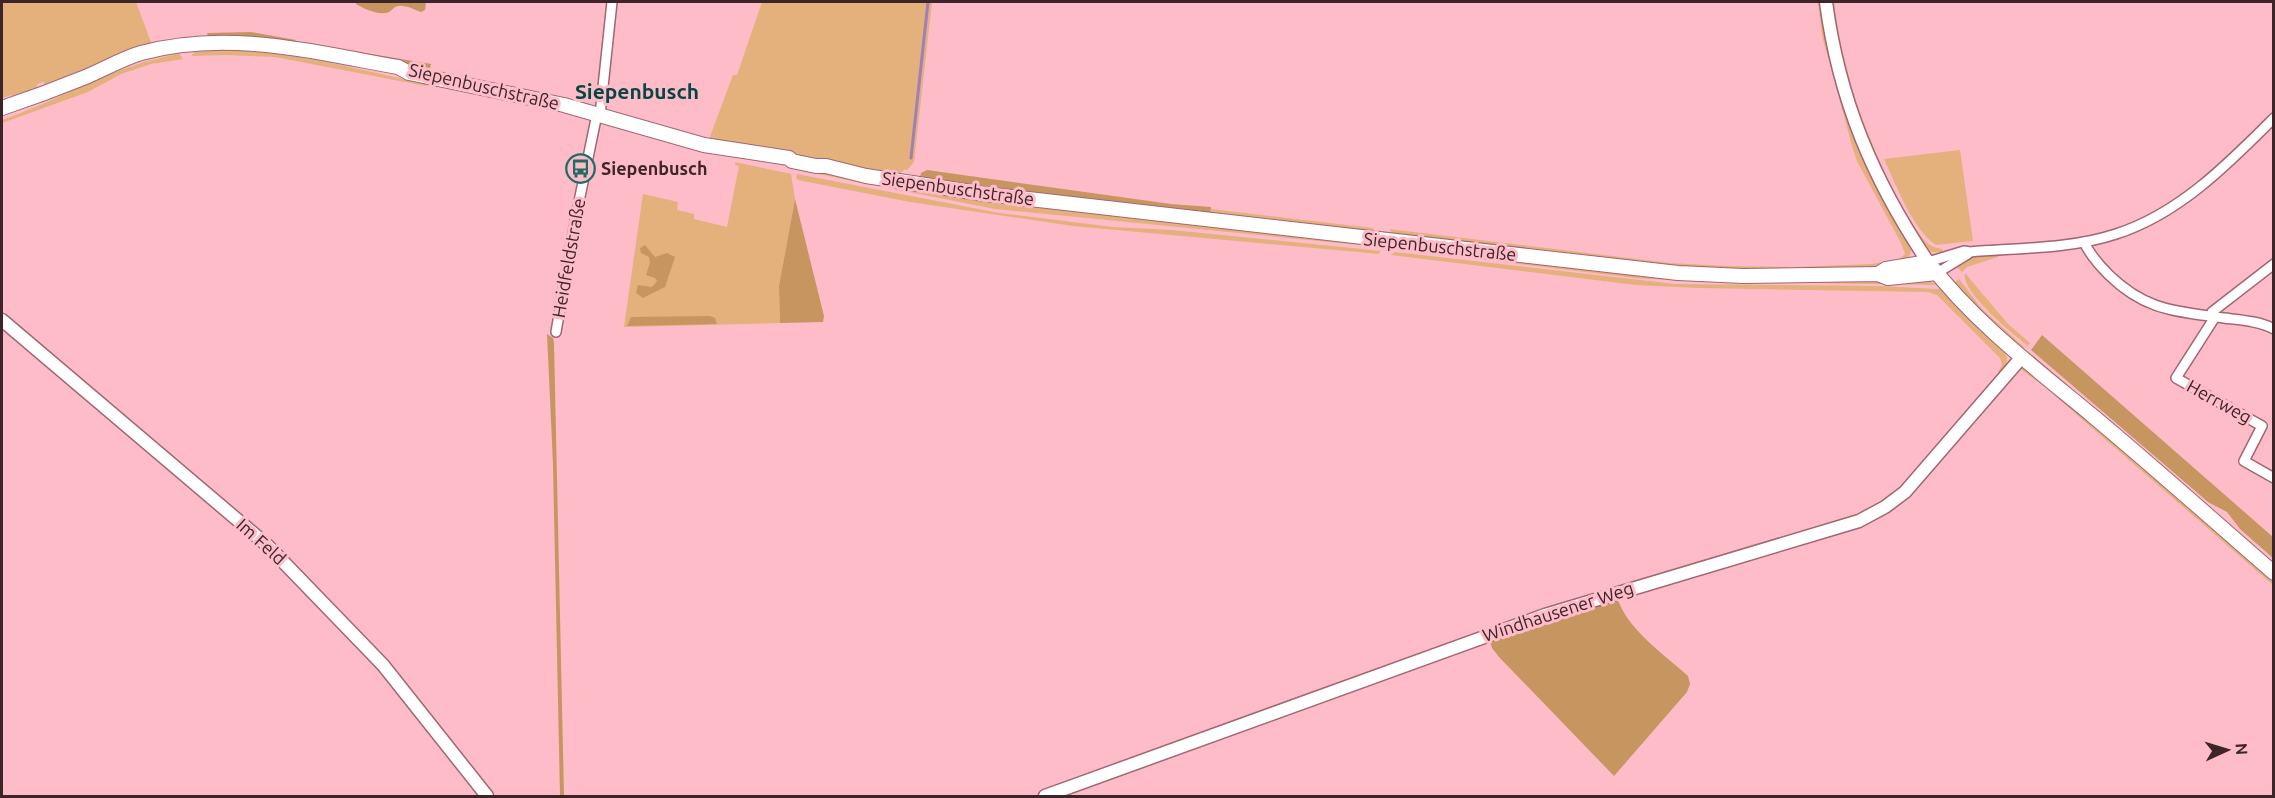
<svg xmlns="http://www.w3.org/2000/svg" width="2275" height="798" font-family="Ubuntu,sans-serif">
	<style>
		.green { fill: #e4b07b }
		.forest { fill: #c7955f }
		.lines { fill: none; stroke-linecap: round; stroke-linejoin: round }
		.stream { stroke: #9d7fbb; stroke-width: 3 }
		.minor-casing { stroke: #a16671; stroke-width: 12 }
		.tertiary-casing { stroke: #a16671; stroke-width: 15 }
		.secondary-casing { stroke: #a16671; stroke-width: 16 }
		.minor { stroke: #fff; stroke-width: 9 }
		.tertiary { stroke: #fff; stroke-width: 12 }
		.secondary { stroke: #fff; stroke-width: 14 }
		.labels { text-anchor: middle; stroke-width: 6; stroke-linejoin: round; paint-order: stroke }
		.street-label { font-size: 18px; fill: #3d2429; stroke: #febcc8 }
		.poi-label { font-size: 18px; font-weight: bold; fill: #3d2429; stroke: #febcc8; text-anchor: start }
		.quarter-label { font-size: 21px; font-weight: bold; fill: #064642; stroke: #febcc8 }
	</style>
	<rect width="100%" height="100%" fill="#febcc8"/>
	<!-- green -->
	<g class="green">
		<path d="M2,2H136L152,45L81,75L47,85L43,82L37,84V89L14,98L11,95L2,98Z"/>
		<path d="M762,2H932L914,162L907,170L905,169L899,174H895L708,142L733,75H737Z"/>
		<path d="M1818,2H1822C1831,51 1839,101 1858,148C1872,184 1893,216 1911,250L1910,255L1905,260L1887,266L1861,269L1829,271L1684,269L1394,235L1389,229L1670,263L1728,266L1795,267L1871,264L1899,259L1905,254L1901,243L1857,161L1853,149L1822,36Z"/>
		<path d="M1831,2H1834C1838,35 1846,69 1856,101C1868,137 1900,213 1925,241C1930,246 1935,248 1942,249L1943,252H1932C1922,246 1916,232 1910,223C1866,156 1846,79 1831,2Z"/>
		<path d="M223,50C292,51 359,70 426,84V86L275,57L225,55L191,56L195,52Z"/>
		<path d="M179,54L183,59L151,64L121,74L88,92L2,123V120C61,100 116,64 179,54Z"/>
		<path d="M1960,150L1973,241L1936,245C1912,229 1896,184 1884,159Z"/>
		<path d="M735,162L791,174L795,199L779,286L780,323L624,327L643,194L678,202L677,210L694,214V219L727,227L739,166L735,165Z"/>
		<path d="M800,168L843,177L1064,210L1379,245L1380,247L995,209L798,170Z"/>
		<path d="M797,174L999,213L1113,227L1172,230L1381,251L1378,254L1369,253L1073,226L910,202L798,180L796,178Z"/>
		<path d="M1211,209L1373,228L1374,229L1369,232L1210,216Z"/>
		<path d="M1398,247L1470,254L1892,283L1929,281L1938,285L1687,281L1635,278L1396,249Z"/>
		<path d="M1395,252L1675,284L1880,286L1937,289L1941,288L1963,313L2004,352L2007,357C2007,365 2004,375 1996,377L2002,364L2000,358L1937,295L1928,292L1699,288L1636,285L1391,255Z"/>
		<path d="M2001,254L1998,257L1967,267L1962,272L1955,265L1968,256Z"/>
		<path d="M1965,273L2008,324L2030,343L2028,346C2013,334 1960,291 1965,273Z"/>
		<path d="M1959,279L1982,309L2025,348L2022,350L1976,308L1954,283Z"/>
		<path d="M2028,351L2189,490L2027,355Z"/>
		<path d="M2024,367L2042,380L2273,579V585L2046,388L2019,368Z"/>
	</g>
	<!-- forest -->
	<g class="forest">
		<path d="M356,2H420L426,3L425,10L421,12C415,10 408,6 402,6C395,5 394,9 389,12C380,16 364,9 356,4Z"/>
		<path d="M251,32L296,40L294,42L251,37H208L207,33Z"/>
		<path d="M353,51L431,64L429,73L404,64L353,55Z"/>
		<path d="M927,170L1171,204L1211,207L1210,216L920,177L921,173Z"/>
		<path d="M795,199L824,316L823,322L780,323L779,286Z"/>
		<path d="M645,245L655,257L667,253L675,257L665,287L643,298L636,293L638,285L652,287L657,281L655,278L646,275L650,263L649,257L641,253L640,248Z"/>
		<path d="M710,316L715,318L717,324L627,326L631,317Z"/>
		<path d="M547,334L553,338L554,343L564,796H560L553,464Z"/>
		<path d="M2042,335L2273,537V558L2240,529L2227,512L2208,502L2031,350Z"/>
		<path d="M1617,596C1625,628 1664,654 1688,676L1690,684L1687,692L1614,776L1499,657L1492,648L1490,641Z"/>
	</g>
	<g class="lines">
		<!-- stream -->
		<path class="stream" d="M911,158L928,2"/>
		<defs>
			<g id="minor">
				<path d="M600,115L612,2"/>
				<path d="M2084,242C2090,255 2098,264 2109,275C2146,311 2175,311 2224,318C2240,320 2259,321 2274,329"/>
				<path d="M1928,262L1964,251L1970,252C2016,248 2071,249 2116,234C2179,214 2228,164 2274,118"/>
				<path d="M1937,273L1968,254"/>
				<path d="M2211,316L2212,312L2274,264"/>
				<path d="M2215,317L2176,378L2262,426L2244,461L2274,478"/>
				<path d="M556,332L576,216L597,114"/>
			</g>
			<g id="tertiary">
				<path d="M1826,2C1839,100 1873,180 1928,262"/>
				<path d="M2,320L267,545L383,665L487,796"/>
				<path d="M1045,796L1545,615L1859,521L1885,507L1905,492L2021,358"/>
			</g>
			<g id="secondary">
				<path d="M2,108C29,99 56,89 83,78C103,70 121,59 141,53C227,29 313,52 398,67L409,73L564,105L704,145L789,158L792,161L816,166H826L866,176L985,194L1678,273L1743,276L1878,274L1888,278L1937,273"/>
				<path d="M1878,274L1886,269L1928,262C1975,323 2035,368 2094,417C2155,468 2214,521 2274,573"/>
			</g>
		</defs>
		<!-- minor casing -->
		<use href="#minor" class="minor-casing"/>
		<!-- tertiary casing -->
		<use href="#tertiary" class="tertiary-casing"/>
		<!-- secondary casing -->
		<use href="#secondary" class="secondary-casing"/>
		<!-- minor -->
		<use href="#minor" class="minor"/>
		<!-- tertiary -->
		<use href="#tertiary" class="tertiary"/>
		<!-- secondary -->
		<use href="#secondary" class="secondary"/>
	</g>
	<!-- icons -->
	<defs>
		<symbol id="bus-ring" viewBox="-11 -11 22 22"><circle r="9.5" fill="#febcc8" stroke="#216b65" stroke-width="1.5"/><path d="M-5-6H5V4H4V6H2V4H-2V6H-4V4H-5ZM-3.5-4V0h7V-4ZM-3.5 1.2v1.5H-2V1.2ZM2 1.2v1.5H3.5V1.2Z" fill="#216b65"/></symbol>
	</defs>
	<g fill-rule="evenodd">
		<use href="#bus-ring" x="564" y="152" width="33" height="33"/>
	</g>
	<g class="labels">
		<!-- street labels -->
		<g class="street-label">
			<text transform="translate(484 87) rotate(13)" y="6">Siepenbuschstraße</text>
			<text transform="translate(958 189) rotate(8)" y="6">Siepenbuschstraße</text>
			<text transform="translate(1440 247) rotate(6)" y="6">Siepenbuschstraße</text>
			<text transform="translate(569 258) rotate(-80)" y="6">Heidfeldstraße</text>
			<text transform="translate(2219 402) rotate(29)" y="6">Herrweg</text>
			<text transform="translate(261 542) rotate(42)" y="6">Im Feld</text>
			<text transform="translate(1558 612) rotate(-18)" y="6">Windhausener Weg</text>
		</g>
		<!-- poi labels -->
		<g class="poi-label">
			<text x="601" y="175">Siepenbusch</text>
		</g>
		<!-- quarter labels -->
		<g class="quarter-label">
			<text x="637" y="99">Siepenbusch</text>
		</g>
	</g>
	<!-- border -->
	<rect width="2275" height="798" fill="none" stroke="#3d2429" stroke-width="6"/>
	<!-- north arrow -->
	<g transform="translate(2227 750) rotate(86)" stroke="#febcc8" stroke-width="4.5" paint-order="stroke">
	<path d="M0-4.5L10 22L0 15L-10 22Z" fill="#3d2429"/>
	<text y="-9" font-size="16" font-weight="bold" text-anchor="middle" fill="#3d2429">N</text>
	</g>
</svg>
